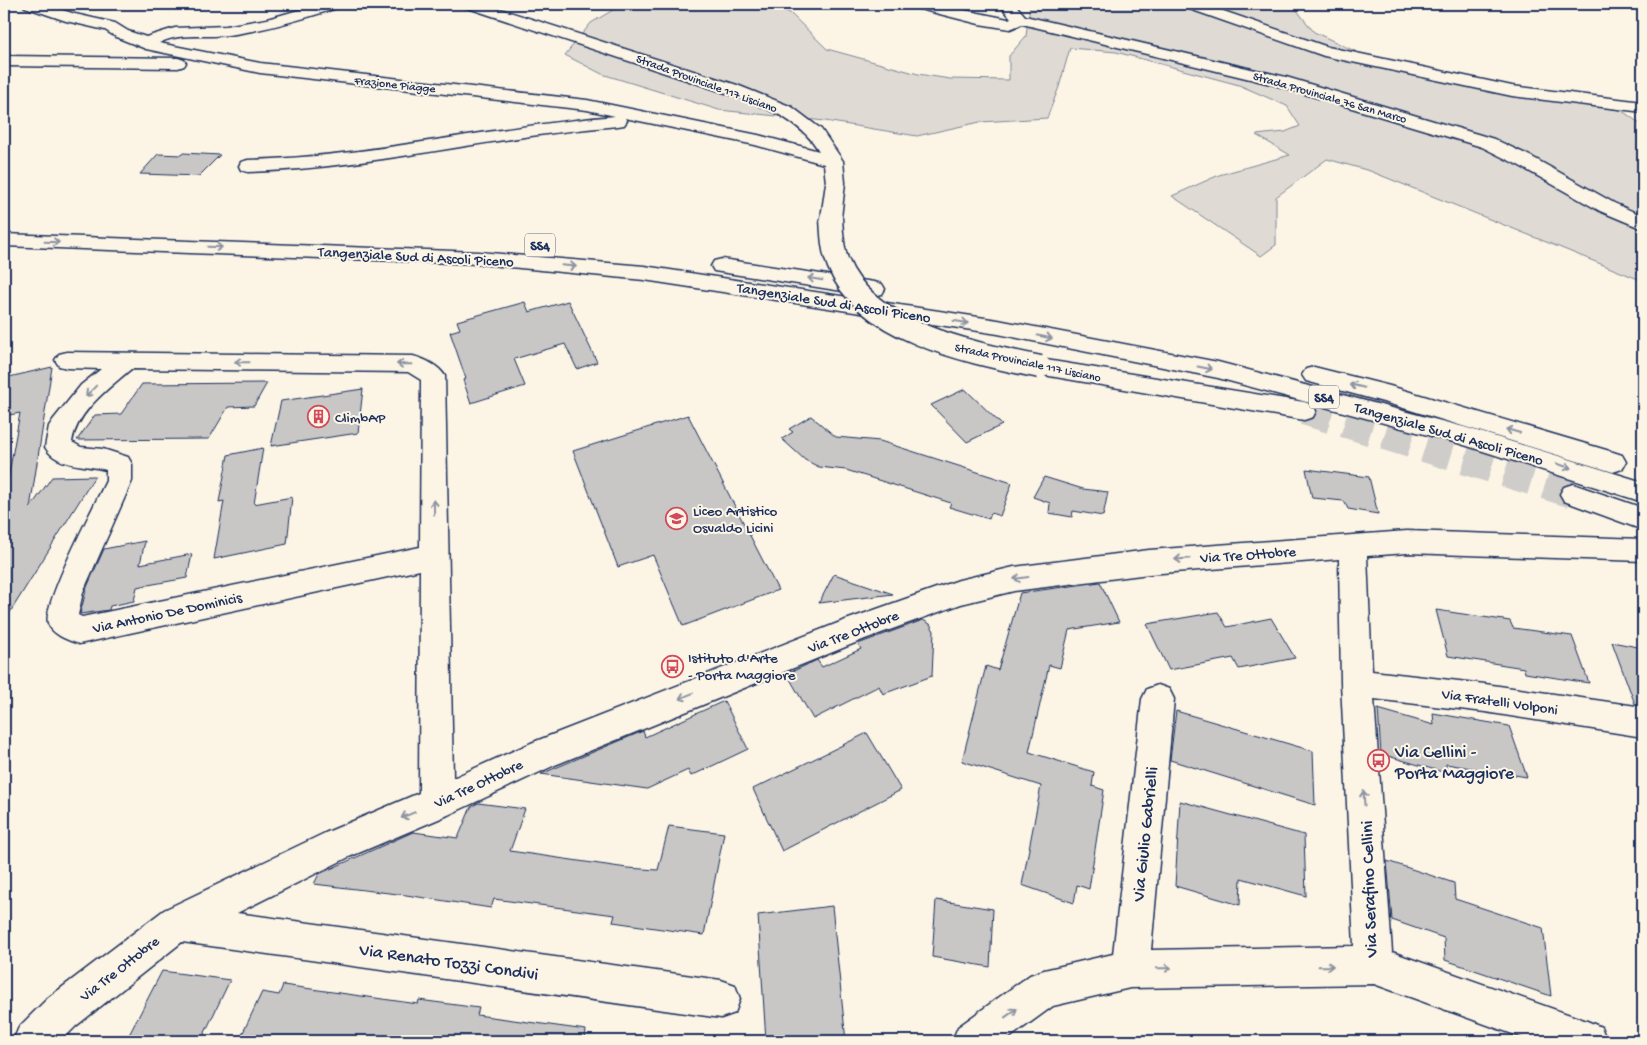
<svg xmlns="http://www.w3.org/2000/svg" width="1647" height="1045" font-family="'Gochi Hand',sans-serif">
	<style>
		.green { fill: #dfdbd4; stroke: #7d8599 }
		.building { fill: #c8c7c6; stroke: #1b2f5e }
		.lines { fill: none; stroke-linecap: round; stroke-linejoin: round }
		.minor-tunnel { stroke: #cfcdca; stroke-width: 28; stroke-dasharray: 28 14; stroke-linecap: butt }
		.minor-casing { stroke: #1b2f5e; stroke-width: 3 }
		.highway-casing { stroke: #1b2f5e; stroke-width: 3 }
		.minor { fill: #fcf5e5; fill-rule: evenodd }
		.highway { fill: #fcf5e5; fill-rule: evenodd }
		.minor-bridge-casing { stroke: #1b2f5e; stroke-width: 25; stroke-linecap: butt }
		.minor-bridge { stroke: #fcf5e5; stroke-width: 22 }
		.oneway { stroke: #8c92a2 }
		.labels { text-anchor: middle; stroke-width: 4; stroke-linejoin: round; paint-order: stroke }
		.far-street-label { font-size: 12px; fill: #1b2f5e; stroke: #fcf5e5 }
		.shield { fill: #fcf5e5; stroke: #5e6a86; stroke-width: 1 }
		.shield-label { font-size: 14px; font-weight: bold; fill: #1b2f5e }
		.street-label { font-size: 15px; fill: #1b2f5e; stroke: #fcf5e5 }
		.poi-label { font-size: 15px; fill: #1b2f5e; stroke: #fcf5e5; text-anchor: start }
		.near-poi-label { font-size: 18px; fill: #1b2f5e; stroke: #fcf5e5; text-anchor: start }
		.near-street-label { font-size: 18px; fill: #1b2f5e; stroke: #fcf5e5 }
	</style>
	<rect width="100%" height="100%" fill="#fcf5e5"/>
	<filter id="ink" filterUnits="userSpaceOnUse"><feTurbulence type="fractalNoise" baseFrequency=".02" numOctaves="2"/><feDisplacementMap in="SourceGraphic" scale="10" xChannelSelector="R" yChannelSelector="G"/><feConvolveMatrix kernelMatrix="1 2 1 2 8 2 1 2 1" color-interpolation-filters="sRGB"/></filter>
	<g filter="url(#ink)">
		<!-- green -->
		<path class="green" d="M623,4H770L790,13L827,49L918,74L950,79L1009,80V56L1026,36L1030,4H1283L1295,8L1314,32L1359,53L1436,79L1606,99L1643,126V281L1370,171L1327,159L1276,197V245L1261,256L1172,196L1219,175L1290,155L1256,135L1285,132L1300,126L1287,106L1239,85L1116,52L1070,48L1059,87L1047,118L980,122L917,136L825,121L719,110L602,74L565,55L591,23Z"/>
		<!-- building -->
		<g class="building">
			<path d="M183,153L220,155L199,176L140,174L158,154L181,155Z"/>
			<path d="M568,301L597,362L577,369L565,344L514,359L525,386L471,403L463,380L466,379L450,332L460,329L457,321L525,302L529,312Z"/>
			<path d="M52,367L30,508L52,477L95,476L4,622V485L8,479L20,413L4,416V386L5,378Z"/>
			<path d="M267,383L254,406L228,407L209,439L77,440L95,415L121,414L142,384Z"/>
			<path d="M363,389L358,433L271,446L281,401Z"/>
			<path d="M965,389L1002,425L967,442L931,405Z"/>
			<path d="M688,415L778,590L683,626L653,555L618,567L573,451Z"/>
			<path d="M811,416L836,437L880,441L1012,483L1000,516L991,513L989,519L949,507L951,503L846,470L819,467L805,460L782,439L793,432L789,429Z"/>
			<path d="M263,448L254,504L292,497L287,544L214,559L224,501L219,502L228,455Z"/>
			<path d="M1306,469L1369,477L1378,514L1348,509L1344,501L1312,498Z"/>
			<path d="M1044,477L1083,489L1108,492L1103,516L1073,511L1072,517L1049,513L1050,503L1033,497Z"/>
			<path d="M145,541L140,564L192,554L187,578L137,587L134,601L110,606L109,610L80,614L87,587L104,549Z"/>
			<path d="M834,574L893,594L819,603Z"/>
			<path d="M1100,582L1119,622L1069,630L1060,668L1049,665L1029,752L1094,772L1092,786L1104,790L1089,889L1077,885L1074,903L1022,885L1041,786L962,761L986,666L998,670L1020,593Z"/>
			<path d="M1436,610L1510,621L1513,628L1572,636L1589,683L1525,673L1524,668L1448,656Z"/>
			<path d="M1218,612L1227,627L1271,618L1295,658L1239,669L1233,658L1169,670L1147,624Z"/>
			<path d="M923,620L930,624L934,631L932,676L883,694L879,686L813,719L787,674L817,660L822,667L861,649L858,644Z"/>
			<path d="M1612,642L1643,648V705L1635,704Z"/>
			<path d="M724,701L748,749L691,776L688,770L647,789L541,774L643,731L645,737Z"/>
			<path d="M1378,709L1434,725L1433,713L1509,726L1527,777L1446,764V773L1381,754Z"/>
			<path d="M1176,711L1313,751L1315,805L1170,760Z"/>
			<path d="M867,733L901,790L782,851L753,789Z"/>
			<path d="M1180,801L1304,835L1306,896L1241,878L1240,905L1175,886Z"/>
			<path d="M478,803L525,809L510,851L627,868L658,870L669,826L724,833L704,935L613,922L615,915L494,899L491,908L406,895L314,884L319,874L413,832L458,838L471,807Z"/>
			<path d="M1387,861L1454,883L1455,899L1543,928L1551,996L1445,960L1444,938L1392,920Z"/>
			<path d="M936,900L993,909L990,967L932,957Z"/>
			<path d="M832,906L846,1041H766L758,915Z"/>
			<path d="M162,971L230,980L201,1041H161L128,1037Z"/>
			<path d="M283,985L418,1004L419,1000L479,1008L477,1015L586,1030L585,1041H239L262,992L279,995Z"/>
		</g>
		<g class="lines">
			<!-- minor-tunnel -->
			<path class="minor-tunnel" d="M1304,411L1573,494"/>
			<defs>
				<g id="minor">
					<path d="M22,4H44L75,14L115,23L128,31L146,37L175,28L226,26L267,19L320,4H342L340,7C303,19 266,30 228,35C205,38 180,32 159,43L260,63L587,100L758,135L819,151C803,124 772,110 744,99L465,7L462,4H485L737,85L792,107L821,129L843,161L845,183L841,218L838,222L831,224L824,222L821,218L826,183L824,164L755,145L625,118L627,121L624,125L618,126C494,136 373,168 248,172L241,170L239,166L241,162L248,160C372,157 492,126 615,116L587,110L260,73L146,49L116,37L105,30L66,21L25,7Z"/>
					<path d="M909,4H935L1008,19L1011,18L999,4H1015L1025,16L1286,77L1494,139L1532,157L1614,203L1643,216V229L1600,211L1518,165L1482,147L1275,85L1022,24L1010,29L979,24L912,7Z"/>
					<path d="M1181,4H1203L1328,47L1512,86L1643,102V112L1512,96L1324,56L1184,7Z"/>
					<path d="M4,56L178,58L184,60L186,63L184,66L178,68L4,66Z"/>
					<path d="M67,352L413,356C425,359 439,366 445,376L453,778L531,743L843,621L959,580L1014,567L1149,550L1407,531L1643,539V561L1407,553L1367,556L1372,671L1485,684L1643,707V737L1485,712L1374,699L1392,952L1587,1021L1601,1027L1607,1041H1532L1374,984L1130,988L1053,1006L1005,1041H952L958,1027L1030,975L1044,970L1113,954L1142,699L1147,689L1158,685L1169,689L1174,699L1151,950L1354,946L1341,683L1339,559L1149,574L1014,591L961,604L865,639L555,765L448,815L349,857L237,913L721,980L735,985L740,999L735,1013L721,1018L182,942L76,1026L61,1041H13L19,1027L48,998L164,910L325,833L419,793L420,570L79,644C68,640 52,635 48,623C42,604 95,504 106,481V470C86,464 57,468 45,447L49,426L53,420L81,385L101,369L67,368L59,366L55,360L59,354ZM131,369L408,372L421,380L420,547L82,617L78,615L83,592L132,481V464L128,457L103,449L81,447L72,442C77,411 108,389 131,369Z"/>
					<path d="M1040,359L1304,402L1313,405L1316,411L1313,417L1304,420L1032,373L1028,367L1032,361Z"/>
					<path d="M1573,484L1643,508V530L1564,501L1560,494L1564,487Z"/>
				</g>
				<g id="highway">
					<path d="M4,234L479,252L644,266L998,320L1218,362L1464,427L1643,482V502L1461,444L1218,378L998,334L644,280L479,264L4,246Z"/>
					<path d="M722,259L874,282L882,284L885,289L882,294L874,296L714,271L711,266L714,261Z"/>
					<path d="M1314,367L1390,386L1613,452L1622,455L1626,462L1622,469L1613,472L1387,403L1306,381L1302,375L1306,369Z"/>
				</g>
			</defs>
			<!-- minor casing -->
			<use href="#minor" class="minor-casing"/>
			<!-- highway casing -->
			<use href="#highway" class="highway-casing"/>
			<!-- minor -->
			<use href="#minor" class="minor"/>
			<!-- highway -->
			<use href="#highway" class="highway"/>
			<defs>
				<path id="minor-bridge" d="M831,218C832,233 832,249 838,263C866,333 974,353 1040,367"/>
			</defs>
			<!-- minor-bridge casing -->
			<use href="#minor-bridge" class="minor-bridge-casing"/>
			<!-- minor-bridge -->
			<use href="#minor-bridge" class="minor-bridge"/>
		</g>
		<!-- one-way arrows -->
		<defs><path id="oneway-shaft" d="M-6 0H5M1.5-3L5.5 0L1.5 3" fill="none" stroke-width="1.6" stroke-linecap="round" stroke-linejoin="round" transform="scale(1.25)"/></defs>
		<g class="oneway">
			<use href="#oneway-shaft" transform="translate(52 242) rotate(2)"/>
			<use href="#oneway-shaft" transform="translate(215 247) rotate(2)"/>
			<use href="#oneway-shaft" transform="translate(569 266) rotate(5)"/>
			<use href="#oneway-shaft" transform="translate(815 279) rotate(-171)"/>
			<use href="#oneway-shaft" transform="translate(961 322) rotate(9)"/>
			<use href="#oneway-shaft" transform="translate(1045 337) rotate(11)"/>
			<use href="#oneway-shaft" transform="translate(242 362) rotate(-179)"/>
			<use href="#oneway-shaft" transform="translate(404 364) rotate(-179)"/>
			<use href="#oneway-shaft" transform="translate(1205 368) rotate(11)"/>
			<use href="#oneway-shaft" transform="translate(1357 386) rotate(-166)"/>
			<use href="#oneway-shaft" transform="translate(91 391) rotate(134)"/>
			<use href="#oneway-shaft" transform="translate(1513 431) rotate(-164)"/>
			<use href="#oneway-shaft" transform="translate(1564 466) rotate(17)"/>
			<use href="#oneway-shaft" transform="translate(434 507) rotate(-91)"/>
			<use href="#oneway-shaft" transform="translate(1182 559) rotate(176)"/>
			<use href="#oneway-shaft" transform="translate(1021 578) rotate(172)"/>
			<use href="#oneway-shaft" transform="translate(686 696) rotate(158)"/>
			<use href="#oneway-shaft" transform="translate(1364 798) rotate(-94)"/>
			<use href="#oneway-shaft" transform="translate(408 815) rotate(157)"/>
			<use href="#oneway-shaft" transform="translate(1326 966) rotate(-1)"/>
			<use href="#oneway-shaft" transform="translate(1164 968) rotate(-1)"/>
			<use href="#oneway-shaft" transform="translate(1011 1013) rotate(-36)"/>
		</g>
	</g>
	<!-- icons -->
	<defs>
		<symbol id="building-ring" viewBox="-11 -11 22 22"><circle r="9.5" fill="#fcf5e5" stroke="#d1495b" stroke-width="1.5"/><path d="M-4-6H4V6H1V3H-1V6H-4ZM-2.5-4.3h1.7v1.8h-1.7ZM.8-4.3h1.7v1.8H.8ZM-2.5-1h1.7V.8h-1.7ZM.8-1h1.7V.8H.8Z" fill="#d1495b"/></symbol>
		<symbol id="school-ring" viewBox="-11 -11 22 22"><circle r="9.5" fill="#fcf5e5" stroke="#d1495b" stroke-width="1.5"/><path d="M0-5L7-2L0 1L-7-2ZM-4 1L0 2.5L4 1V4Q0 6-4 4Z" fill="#d1495b"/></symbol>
		<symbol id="bus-ring" viewBox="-11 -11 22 22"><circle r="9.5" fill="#fcf5e5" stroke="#d1495b" stroke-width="1.5"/><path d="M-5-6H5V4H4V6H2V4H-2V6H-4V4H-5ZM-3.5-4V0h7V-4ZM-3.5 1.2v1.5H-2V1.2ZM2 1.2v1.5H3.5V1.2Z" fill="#d1495b"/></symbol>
	</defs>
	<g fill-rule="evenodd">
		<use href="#building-ring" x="306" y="404" width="25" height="25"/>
		<use href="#school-ring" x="664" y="506" width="25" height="25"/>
		<use href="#bus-ring" x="660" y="654" width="25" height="25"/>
		<use href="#bus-ring" x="1366" y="748" width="25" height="25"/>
	</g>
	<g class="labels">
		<!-- far-street labels -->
		<g class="far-street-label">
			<text transform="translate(707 83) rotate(20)" y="4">Strada Provinciale 117 Lisciano</text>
			<text transform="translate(395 84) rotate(6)" y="4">Frazione Piagge</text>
			<text transform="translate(1330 97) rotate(16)" y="4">Strada Provinciale 76 San Marco</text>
			<text transform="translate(1028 362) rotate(12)" y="4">Strada Provinciale 117 Lisciano</text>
		</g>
		<!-- shield labels -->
		<g class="shield">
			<rect x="525" y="233.5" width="30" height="23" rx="4"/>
			<rect x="1309" y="385.5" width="30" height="23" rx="4"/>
		</g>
		<g class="shield-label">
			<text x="540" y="250">SS4</text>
			<text x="1324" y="402">SS4</text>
		</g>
		<!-- street labels -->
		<g class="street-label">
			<text transform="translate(416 256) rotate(3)" y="5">Tangenziale Sud di Ascoli Piceno</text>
			<text transform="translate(834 302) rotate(9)" y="5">Tangenziale Sud di Ascoli Piceno</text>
			<text transform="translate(1449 433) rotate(16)" y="5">Tangenziale Sud di Ascoli Piceno</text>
			<text transform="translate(1248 554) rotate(-4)" y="5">Via Tre Ottobre</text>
			<text transform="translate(167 612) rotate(-12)" y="5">Via Antonio De Dominicis</text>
			<text transform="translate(853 631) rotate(-21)" y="5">Via Tre Ottobre</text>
			<text transform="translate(1500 701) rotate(8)" y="5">Via Fratelli Volponi</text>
			<text transform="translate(478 783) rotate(-25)" y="5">Via Tre Ottobre</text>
			<text transform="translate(119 968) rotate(-38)" y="5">Via Tre Ottobre</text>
		</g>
		<!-- poi labels -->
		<g class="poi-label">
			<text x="335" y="422">ClimbAP</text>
			<text x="693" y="515">Liceo Artistico<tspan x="693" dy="17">Osvaldo Licini</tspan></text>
			<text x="688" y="662">Istituto d'Arte<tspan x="688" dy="17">- Porta Maggiore</tspan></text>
		</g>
		<!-- near-poi labels -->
		<g class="near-poi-label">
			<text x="1395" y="757">Via Cellini -<tspan x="1395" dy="21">Porta Maggiore</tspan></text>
		</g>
		<!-- near-street labels -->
		<g class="near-street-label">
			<text transform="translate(1144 834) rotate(-84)" y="6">Via Giulio Gabrielli</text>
			<text transform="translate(1368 889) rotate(-92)" y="6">Via Serafino Cellini</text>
			<text transform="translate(449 961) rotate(8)" y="6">Via Renato Tozzi Condivi</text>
		</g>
	</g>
	<!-- margin -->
	<rect width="1647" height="1045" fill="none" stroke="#fcf5e5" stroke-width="20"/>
	<rect x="10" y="10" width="1627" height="1025" fill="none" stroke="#1b2f5e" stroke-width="2" filter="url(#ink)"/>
</svg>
